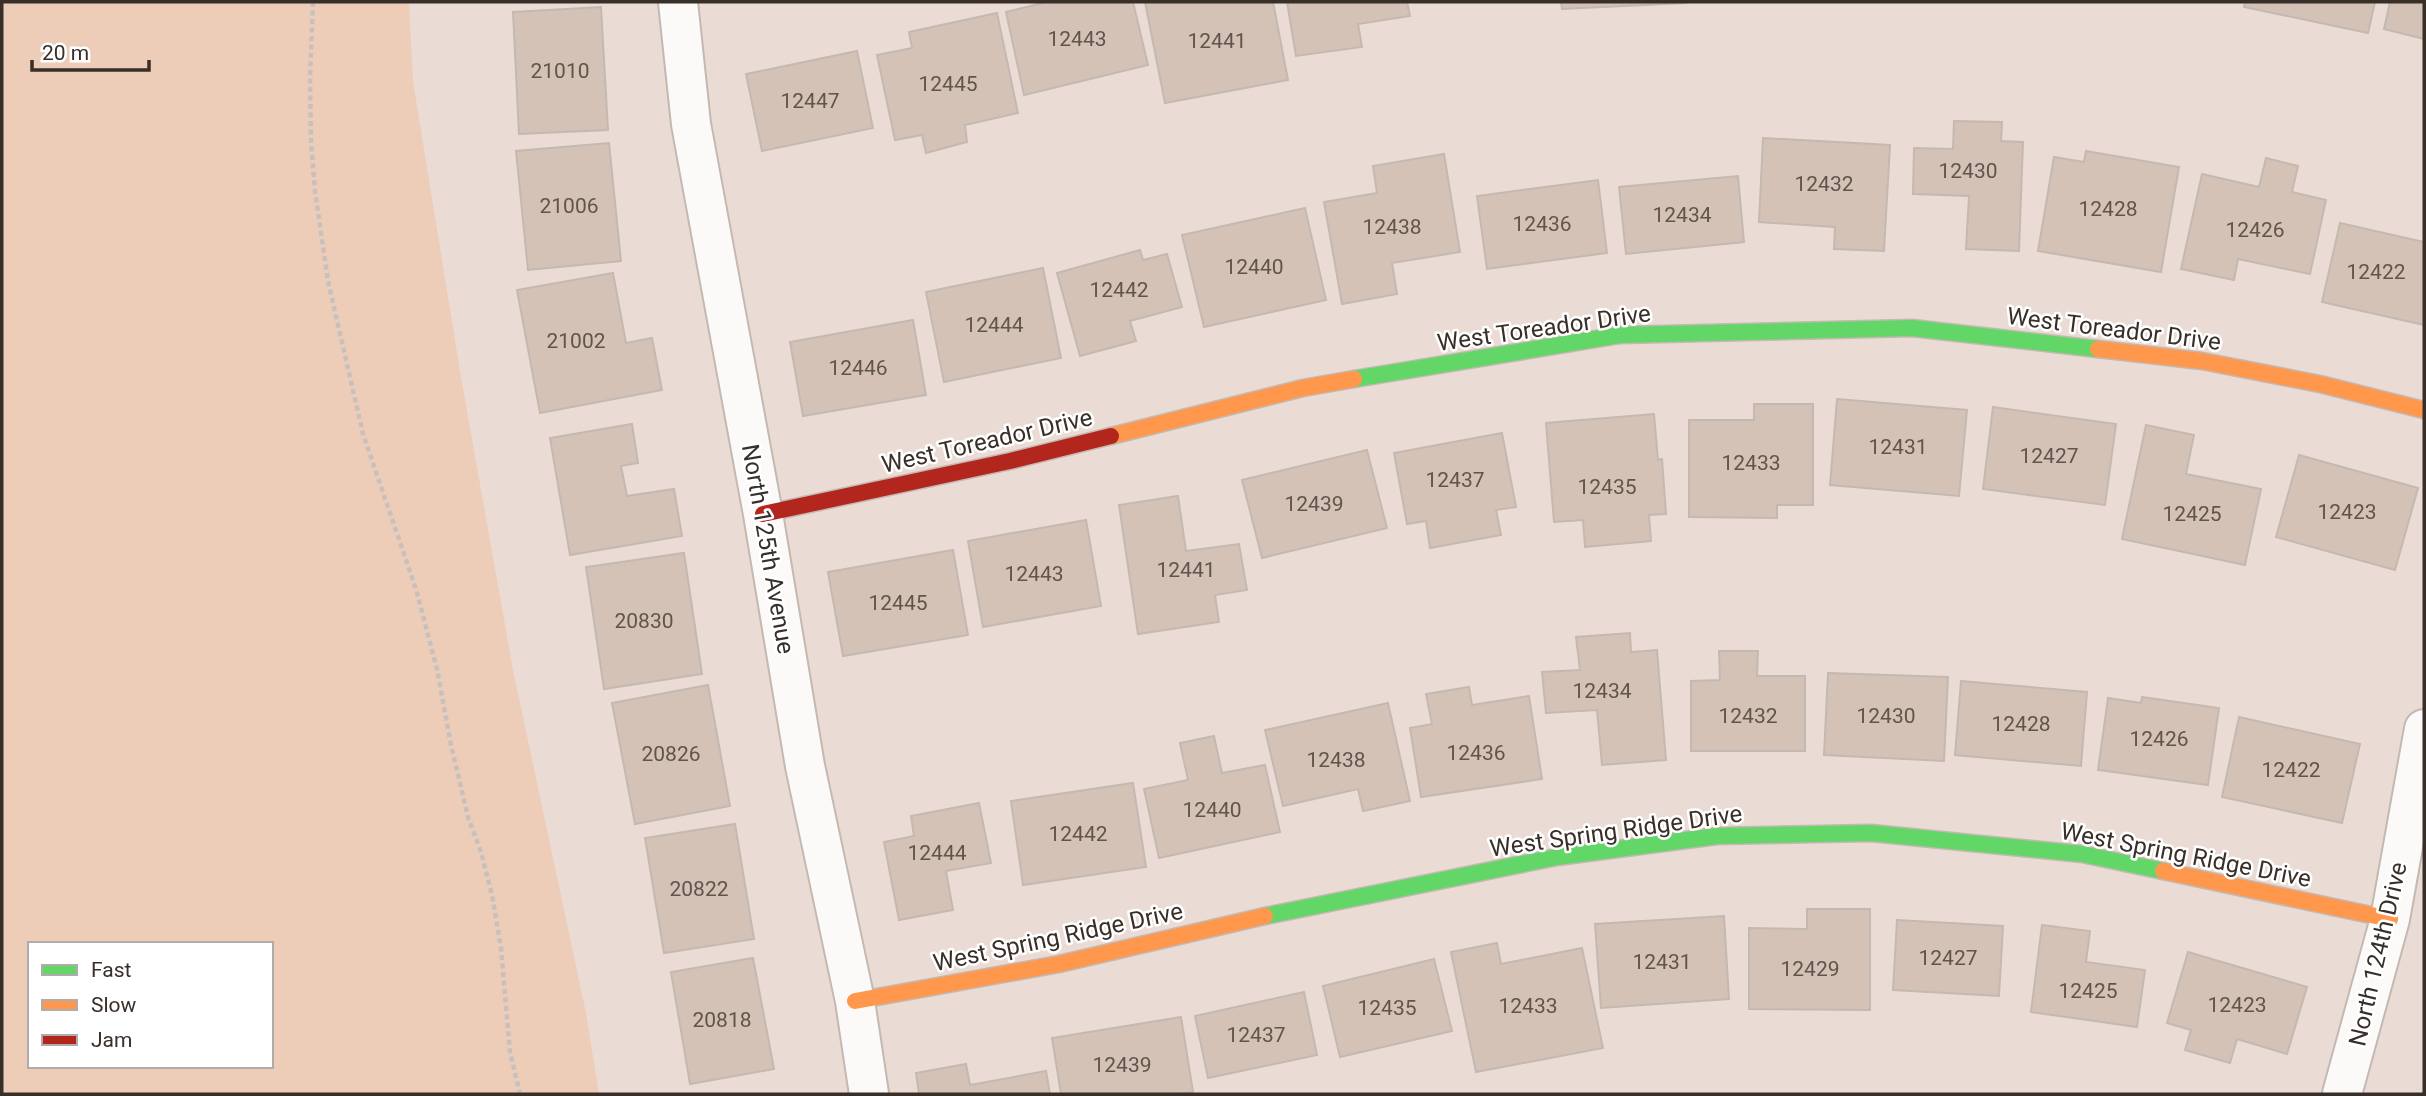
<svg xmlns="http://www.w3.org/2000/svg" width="2426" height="1096" font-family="Roboto,sans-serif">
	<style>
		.green { fill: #edcdb8; fill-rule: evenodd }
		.building { fill: #d4c2b6; stroke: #c4b9b2; stroke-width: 2 }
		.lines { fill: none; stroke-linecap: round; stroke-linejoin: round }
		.street-casing { stroke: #c4b9b2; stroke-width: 42 }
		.fast-casing { stroke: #c4b9b2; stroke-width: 19 }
		.slow-casing { stroke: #c4b9b2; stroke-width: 19 }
		.jam-casing { stroke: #c4b9b2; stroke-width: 19 }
		.path { stroke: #c7c0bd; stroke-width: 4.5; stroke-dasharray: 5 3.5; stroke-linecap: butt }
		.street { stroke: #fcfaf9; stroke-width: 38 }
		.fast { stroke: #63d668; stroke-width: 16 }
		.slow { stroke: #ff974d; stroke-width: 16 }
		.jam { stroke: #b3261e; stroke-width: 16 }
		.labels { text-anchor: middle; stroke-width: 5; stroke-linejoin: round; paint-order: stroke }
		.number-label { font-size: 21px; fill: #60544c }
		.street-label { font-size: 24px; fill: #392f29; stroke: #fff }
	</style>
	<rect width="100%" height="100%" fill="#eadcd4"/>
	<!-- green -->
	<path class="green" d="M2,2H409L413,81L461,377L513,670L586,1013L599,1094H2ZM30,944H271V1066H30Z"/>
	<!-- building -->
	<g class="building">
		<path d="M1047,2H1133L1148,65L1024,95L1006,12Z"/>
		<path d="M1145,2H1273L1288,80L1165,103Z"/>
		<path d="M1287,2H1407L1410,16L1358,24L1362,47L1296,56Z"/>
		<path d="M1561,2H1686V3L1562,9Z"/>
		<path d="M2245,2H2375L2368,33L2244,7Z"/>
		<path d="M2390,2H2424V39L2384,29Z"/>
		<path d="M601,7L608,130L519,134L513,12Z"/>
		<path d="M997,13L1018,113L965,125L967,142L926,153L922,135L895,140L877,55L912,48L909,32Z"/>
		<path d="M857,51L873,128L762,151L746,74Z"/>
		<path d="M1954,121L2002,122L2001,141L2023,142L2019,251L1966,249L1969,196L1913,194L1914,148L1953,149Z"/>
		<path d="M1763,138L1890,145L1884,251L1834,249L1835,227L1759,222Z"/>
		<path d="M609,143L621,261L528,270L516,151Z"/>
		<path d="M2086,151L2179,167L2161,272L2038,251L2054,157L2084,162Z"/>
		<path d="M1444,154L1460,252L1392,263L1397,294L1342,304L1324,202L1377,193L1373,166Z"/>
		<path d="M2266,158L2298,166L2292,192L2326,200L2310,274L2238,259L2234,280L2181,269L2202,174L2259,187Z"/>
		<path d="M1738,176L1744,242L1626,254L1619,187Z"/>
		<path d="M1598,180L1607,253L1487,269L1477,196Z"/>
		<path d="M1305,208L1326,300L1204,327L1182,235Z"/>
		<path d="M2340,223L2424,242V325L2322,302Z"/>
		<path d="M1140,250L1143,260L1167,254L1182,307L1130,321L1136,341L1080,356L1057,273Z"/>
		<path d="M1043,268L1061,358L944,382L926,292Z"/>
		<path d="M613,273L626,343L652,338L662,390L540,413L517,290Z"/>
		<path d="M913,320L926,395L803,416L790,342Z"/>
		<path d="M1837,399L1967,410L1959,496L1830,485Z"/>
		<path d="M1754,404H1813V505H1777V518L1689,517V420H1754Z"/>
		<path d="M1993,407L2116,424L2105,505L1983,489Z"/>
		<path d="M1654,414L1658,460L1662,459L1666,514L1649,515L1651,541L1585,547L1583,520L1554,522L1546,423Z"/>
		<path d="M632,424L638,463L621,466L627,496L674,489L682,536L570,555L550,438Z"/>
		<path d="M2146,425L2194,435L2186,474L2261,489L2245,565L2122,539Z"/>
		<path d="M1502,433L1516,507L1496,510L1501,535L1430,548L1426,521L1407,524L1394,453Z"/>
		<path d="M1367,450L1387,528L1262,558L1242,480Z"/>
		<path d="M2299,455L2418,488L2395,570L2276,537Z"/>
		<path d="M1178,496L1186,551L1239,544L1247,590L1215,595L1219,622L1138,634L1119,505Z"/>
		<path d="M1086,520L1101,606L983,627L968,541Z"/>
		<path d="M953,550L968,635L843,656L828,572Z"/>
		<path d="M684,553L702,674L604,689L586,567Z"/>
		<path d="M1630,633L1631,652L1657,650L1666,760L1602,765L1597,710L1546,713L1542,672L1580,670L1576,637Z"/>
		<path d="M1719,651H1758L1757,676H1805V751H1691V681L1720,680Z"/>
		<path d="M1828,673L1948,677L1944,761L1824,755Z"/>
		<path d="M1961,681L2087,692L2081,766L1955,755Z"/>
		<path d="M708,685L730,806L635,824L612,703Z"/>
		<path d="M1469,687L1472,705L1529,696L1542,779L1421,797L1410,728L1432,724L1426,694Z"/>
		<path d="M2142,697L2219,708L2208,785L2098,770L2108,698L2141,703Z"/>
		<path d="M1388,703L1410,801L1363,811L1358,789L1283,806L1265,730Z"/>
		<path d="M2239,717L2360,744L2342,823L2222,797Z"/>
		<path d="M1214,736L1222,773L1265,765L1280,832L1159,858L1144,789L1188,780L1180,743Z"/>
		<path d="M1133,783L1146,867L1023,885L1011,801Z"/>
		<path d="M979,803L991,863L946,871L953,910L899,920L884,842L914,836L911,816Z"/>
		<path d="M735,824L754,939L664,953L645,838Z"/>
		<path d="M1807,909H1870V1010L1749,1009V928L1807,929Z"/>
		<path d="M1724,916L1729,999L1601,1008L1595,924Z"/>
		<path d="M1897,920L2003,926L1999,996L1893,990Z"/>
		<path d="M2042,925L2090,931L2086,962L2145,970L2137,1027L2031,1012Z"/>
		<path d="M1497,943L1501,964L1582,948L1603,1048L1476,1072L1451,952Z"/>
		<path d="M2188,952L2307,987L2287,1054L2237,1039L2230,1063L2185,1050L2191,1030L2167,1023Z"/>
		<path d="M753,958L774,1069L690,1084L671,972Z"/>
		<path d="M1434,959L1452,1031L1340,1057L1323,986Z"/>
		<path d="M1304,992L1317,1055L1208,1078L1195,1016Z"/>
		<path d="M1181,1017L1193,1092L1177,1094H1061L1052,1038Z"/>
		<path d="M966,1064L970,1085L1046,1071L1050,1094H919L916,1073Z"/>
	</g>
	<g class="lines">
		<defs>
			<g id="street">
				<path d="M678,2L691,124L763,514L805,766L855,1001L869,1094"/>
				<path d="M2342,1094L2390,919L2424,729"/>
			</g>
			<g id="fast">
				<path d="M1354,379L1620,335L1912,328L2098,349"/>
				<path d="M1265,916L1557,857L1717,836L1871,833L2082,854L2163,871"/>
			</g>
			<g id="slow">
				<path d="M2098,349L2202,361L2320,384L2424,410"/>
				<path d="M1111,436L1303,388L1354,379"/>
				<path d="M2163,871L2390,919"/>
				<path d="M855,1001L1059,964L1265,916"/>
			</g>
			<path id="jam" d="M763,514L1010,461L1111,436"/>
		</defs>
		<!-- street casing -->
		<use href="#street" class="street-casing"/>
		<!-- fast casing -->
		<use href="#fast" class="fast-casing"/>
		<!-- slow casing -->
		<use href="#slow" class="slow-casing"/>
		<!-- jam casing -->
		<use href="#jam" class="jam-casing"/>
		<!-- path -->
		<path class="path" d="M313,2L310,78L311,142L315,191L328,281L363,434L416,589L437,669L451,745L468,817L481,852L492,895L501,948L510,1052L520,1094"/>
		<!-- street -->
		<use href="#street" class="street"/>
		<!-- fast -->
		<use href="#fast" class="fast"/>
		<!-- slow -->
		<use href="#slow" class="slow"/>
		<!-- jam -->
		<use href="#jam" class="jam"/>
	</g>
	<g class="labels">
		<!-- number labels -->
		<g class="number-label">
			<text x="1077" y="46">12443</text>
			<text x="1217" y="48">12441</text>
			<text x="560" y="78">21010</text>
			<text x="948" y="91">12445</text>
			<text x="810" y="108">12447</text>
			<text x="1968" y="178">12430</text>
			<text x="1824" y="191">12432</text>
			<text x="569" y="213">21006</text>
			<text x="2108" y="216">12428</text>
			<text x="1682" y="222">12434</text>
			<text x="1542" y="231">12436</text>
			<text x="1392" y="234">12438</text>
			<text x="2255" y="237">12426</text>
			<text x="1254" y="274">12440</text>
			<text x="2376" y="279">12422</text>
			<text x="1119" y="297">12442</text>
			<text x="994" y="332">12444</text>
			<text x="576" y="348">21002</text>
			<text x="858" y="375">12446</text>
			<text x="1898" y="454">12431</text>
			<text x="2049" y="463">12427</text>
			<text x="1751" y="470">12433</text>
			<text x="1455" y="487">12437</text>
			<text x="1607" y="494">12435</text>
			<text x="1314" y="511">12439</text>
			<text x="2347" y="519">12423</text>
			<text x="2192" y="521">12425</text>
			<text x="1186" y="577">12441</text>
			<text x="1034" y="581">12443</text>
			<text x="898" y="610">12445</text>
			<text x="644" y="628">20830</text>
			<text x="1602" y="698">12434</text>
			<text x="1748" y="723">12432</text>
			<text x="1886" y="723">12430</text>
			<text x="2021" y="731">12428</text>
			<text x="2159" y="746">12426</text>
			<text x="1476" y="760">12436</text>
			<text x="671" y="761">20826</text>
			<text x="1336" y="767">12438</text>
			<text x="2291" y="777">12422</text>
			<text x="1212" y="817">12440</text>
			<text x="1078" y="841">12442</text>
			<text x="937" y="860">12444</text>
			<text x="699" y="896">20822</text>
			<text x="1948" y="965">12427</text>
			<text x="1662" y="969">12431</text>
			<text x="1810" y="976">12429</text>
			<text x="2088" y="998">12425</text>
			<text x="2237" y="1012">12423</text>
			<text x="1528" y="1013">12433</text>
			<text x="1387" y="1015">12435</text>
			<text x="722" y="1027">20818</text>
			<text x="1256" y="1042">12437</text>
			<text x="1122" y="1072">12439</text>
		</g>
		<!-- street labels -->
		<g class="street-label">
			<text transform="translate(1544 328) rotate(-8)" y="8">West Toreador Drive</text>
			<text transform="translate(2114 329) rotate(7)" y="8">West Toreador Drive</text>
			<text transform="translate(987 441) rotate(-13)" y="8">West Toreador Drive</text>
			<text transform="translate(768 549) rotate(80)" y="8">North 125th Avenue</text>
			<text transform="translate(1616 831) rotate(-8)" y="8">West Spring Ridge Drive</text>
			<text transform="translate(2186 855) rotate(11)" y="8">West Spring Ridge Drive</text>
			<text transform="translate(1058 937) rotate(-12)" y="8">West Spring Ridge Drive</text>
			<text transform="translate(2378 954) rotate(-77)" y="8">North 124th Drive</text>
		</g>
	</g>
	<!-- border -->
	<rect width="2426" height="1096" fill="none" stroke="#392f29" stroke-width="7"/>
	<!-- legend -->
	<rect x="28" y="942" width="245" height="126" fill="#ffffff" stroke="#b0aca9" stroke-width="2"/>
	<rect x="42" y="965" width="35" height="10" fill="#63d668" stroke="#b0aca9" stroke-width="2"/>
	<text x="91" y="977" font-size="21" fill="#392f29">Fast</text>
	<rect x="42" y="1000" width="35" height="10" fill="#ff974d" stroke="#b0aca9" stroke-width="2"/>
	<text x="91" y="1012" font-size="21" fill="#392f29">Slow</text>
	<rect x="42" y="1035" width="35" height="10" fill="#b3261e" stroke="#b0aca9" stroke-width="2"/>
	<text x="91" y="1047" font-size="21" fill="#392f29">Jam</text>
	<!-- scale -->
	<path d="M32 60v10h117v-10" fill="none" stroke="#392f29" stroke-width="3.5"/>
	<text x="42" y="60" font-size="21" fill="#392f29" stroke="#ffffff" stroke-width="5" paint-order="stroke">20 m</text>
</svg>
